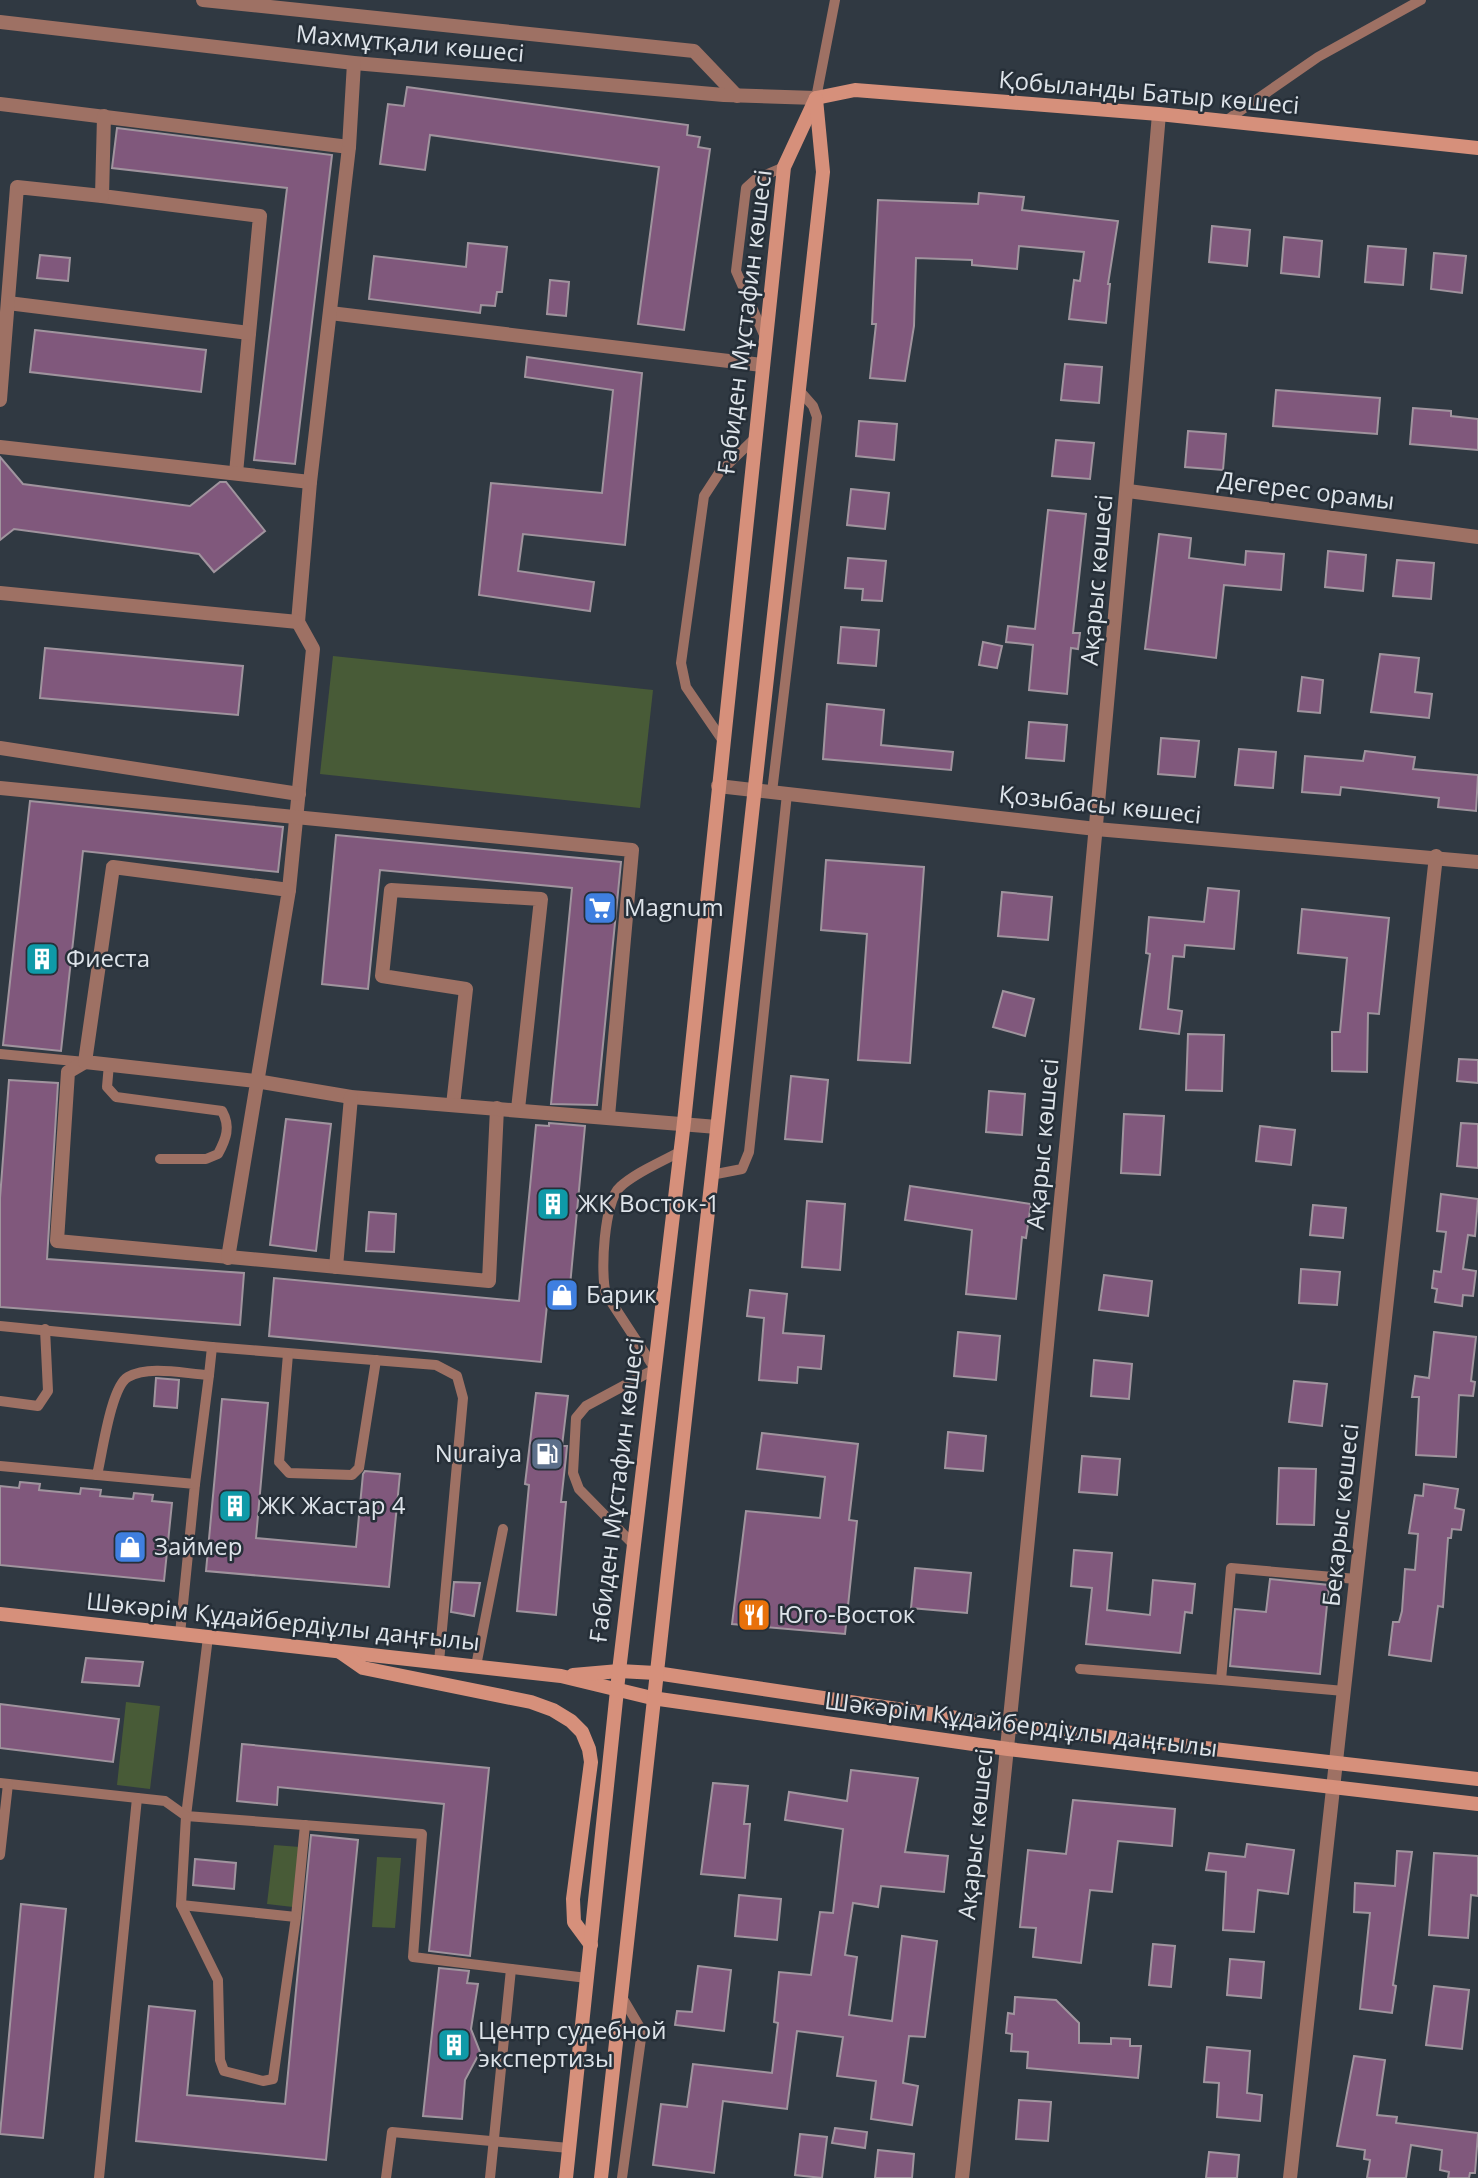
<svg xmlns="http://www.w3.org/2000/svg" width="1478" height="2178" font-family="'Open Sans',sans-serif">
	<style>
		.green { fill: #485b37 }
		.building { fill: #80587c; stroke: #a0949e; stroke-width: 2 }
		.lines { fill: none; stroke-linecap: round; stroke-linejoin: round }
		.lane { stroke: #9e7164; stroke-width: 10 }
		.street { stroke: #9e7164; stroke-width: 14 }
		.secondary { stroke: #d6907b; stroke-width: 14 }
		.labels { text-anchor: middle; stroke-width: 5; stroke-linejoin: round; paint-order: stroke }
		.street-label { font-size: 24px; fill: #dee4ea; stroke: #262f38 }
		.poi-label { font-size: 24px; fill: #dee4ea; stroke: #262f38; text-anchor: start }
	</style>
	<rect width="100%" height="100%" fill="#303942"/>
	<!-- green -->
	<g class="green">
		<path d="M333,656L653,690L640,808L320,774Z"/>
		<path d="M126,1702L160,1706L150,1789L117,1785Z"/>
		<path d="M274,1845L300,1847L293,1907L267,1904Z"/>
		<path d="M377,1857L401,1858L395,1928L372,1927Z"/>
	</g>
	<!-- building -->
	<g class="building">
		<path d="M407,87L688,125L687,135L700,137L698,147L710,149L684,330L638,324L659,167L430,135L425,170L380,164L388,104L404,106Z"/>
		<path d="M117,128L332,155L295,464L254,460L287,188L112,168Z"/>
		<path d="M979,193L1024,197L1022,210L1118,221L1108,284H1110L1106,323L1069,319L1074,280L1080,281L1084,252L1019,246L1017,269L972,265V260L916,258L914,326L905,381L870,378L876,324H872L878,200L978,204Z"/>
		<path d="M1212,226L1250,230L1247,266L1209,262Z"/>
		<path d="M1284,237L1322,241L1319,277L1281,273Z"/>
		<path d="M468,243L507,247L502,292H497L495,306L481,305L480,313L369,299L374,256L466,267Z"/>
		<path d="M1368,246L1406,249L1403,285L1365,282Z"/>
		<path d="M1434,253L1466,256L1462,293L1431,289Z"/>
		<path d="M40,255L70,258L68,281L37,278Z"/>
		<path d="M550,280L569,282L566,316L547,314Z"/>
		<path d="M35,330L206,350L201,392L30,372Z"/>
		<path d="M527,357L642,373L625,545L523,534L518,571L594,582L590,611L479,595L491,483L602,493L613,390L525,377Z"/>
		<path d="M1065,364L1102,367L1099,403L1061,400Z"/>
		<path d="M1276,390L1380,398L1377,434L1273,426Z"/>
		<path d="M1413,408L1451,411V416L1478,419V450L1410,444Z"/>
		<path d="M859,421L897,424L894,460L856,456Z"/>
		<path d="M1188,431L1226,434L1223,470L1185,467Z"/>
		<path d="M1056,440L1094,443L1090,479L1052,476Z"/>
		<path d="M0,457L23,484L190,506L220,482H226L265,531L214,572L199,554L14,529L0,540Z"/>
		<path d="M851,489L889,493L885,529L847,525Z"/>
		<path d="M1048,510L1086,514L1073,633H1080L1078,649L1071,648L1067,694L1029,690L1033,645L1006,642L1008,626L1035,629Z"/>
		<path d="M1159,534L1191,538L1189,558L1245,565L1246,551L1284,554L1281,590L1224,585L1216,658L1145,649Z"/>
		<path d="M1328,551L1366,555L1363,591L1325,587Z"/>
		<path d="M848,558L886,561L882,601L862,600L863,589L845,588Z"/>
		<path d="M1397,560L1434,563L1431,599L1393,596Z"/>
		<path d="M841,627L879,630L876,666L838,663Z"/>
		<path d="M983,642L1002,646L997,668L979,665Z"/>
		<path d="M45,648L243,666L238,715L40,698Z"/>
		<path d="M1380,654L1419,658L1415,692L1432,694L1429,718L1371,712Z"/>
		<path d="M1302,677L1323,680L1320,713L1298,711Z"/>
		<path d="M827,704L884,710L881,745L953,752L951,770L823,759Z"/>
		<path d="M1029,722L1067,725L1064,761L1026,758Z"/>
		<path d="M1161,738L1199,741L1195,777L1158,774Z"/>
		<path d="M1239,749L1276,752L1273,788L1235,785Z"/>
		<path d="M1365,751L1415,757L1413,769L1478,775L1476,811L1438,807L1439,798L1341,787L1340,795L1302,792L1305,756L1363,761Z"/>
		<path d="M30,801L283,827L278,872L83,851L61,1051L3,1045Z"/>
		<path d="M336,835L621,862L597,1105L551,1104L572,888L380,870L368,989L322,984Z"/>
		<path d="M826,860L924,867L910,1063L858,1060L867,934L821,930Z"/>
		<path d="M1208,888L1239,891L1234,949L1185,945L1184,957L1173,956L1168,1009L1182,1011L1179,1034L1140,1029L1150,954L1146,953L1149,917L1204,922Z"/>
		<path d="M1002,892L1052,897L1048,940L998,936Z"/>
		<path d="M1302,909L1389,918L1379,1014L1368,1013L1367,1072L1332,1071V1032H1340L1347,958L1298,953Z"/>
		<path d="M1003,991L1034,999L1025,1036L993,1027Z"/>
		<path d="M1188,1034L1224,1035L1222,1091L1186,1090Z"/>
		<path d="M1459,1059L1478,1060V1083L1457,1081Z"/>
		<path d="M791,1076L828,1080L822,1142L785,1139Z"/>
		<path d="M9,1080L58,1083L47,1259L244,1273L240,1325L0,1307V1198Z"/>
		<path d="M989,1091L1025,1094L1022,1135L986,1132Z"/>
		<path d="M1124,1114L1164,1116L1160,1175L1121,1173Z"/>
		<path d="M286,1119L331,1124L316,1251L270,1245Z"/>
		<path d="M549,1123L585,1126L568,1307L547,1305L541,1362L269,1336L274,1278L519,1301L536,1125L549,1126Z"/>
		<path d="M1461,1123L1478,1124V1168L1457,1166Z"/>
		<path d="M1260,1126L1295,1130L1291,1165L1256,1161Z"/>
		<path d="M910,1186L1031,1204L1026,1238L1022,1237L1016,1299L966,1294L972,1230L905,1220Z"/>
		<path d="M1441,1194L1478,1199L1475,1236L1468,1235L1463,1269L1476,1271L1473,1296L1463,1295L1462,1306L1435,1302L1437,1289L1432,1288L1434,1271L1441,1272L1446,1232L1437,1231Z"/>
		<path d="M807,1201L845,1204L840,1270L802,1267Z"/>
		<path d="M1313,1205L1346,1208L1343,1238L1310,1235Z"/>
		<path d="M369,1212L396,1214L394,1252L366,1251Z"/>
		<path d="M1301,1269L1340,1272L1337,1305L1299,1303Z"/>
		<path d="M1104,1275L1152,1281L1148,1316L1099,1310Z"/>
		<path d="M750,1290L787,1294L783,1333L824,1336L821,1369L798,1367L797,1383L759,1380L764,1318L747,1316Z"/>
		<path d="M958,1332L1000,1336L996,1380L954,1376Z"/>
		<path d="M1434,1332L1476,1337L1471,1381L1475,1382L1473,1396L1459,1395L1456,1457L1416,1455L1419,1397H1412L1415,1376L1429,1378Z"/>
		<path d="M1094,1360L1132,1364L1129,1399L1091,1396Z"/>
		<path d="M156,1378L179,1380L177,1408L154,1406Z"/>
		<path d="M1294,1381L1327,1384L1322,1426L1289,1422Z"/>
		<path d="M536,1393L568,1396L562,1446H567L566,1457L561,1502H566L556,1615L517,1611L529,1485L525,1484Z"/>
		<path d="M222,1399L268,1403L256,1538L356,1547L363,1474L365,1471L400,1474L389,1587L206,1571Z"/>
		<path d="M948,1432L986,1436L983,1471L945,1468Z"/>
		<path d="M762,1433L858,1444L849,1520L857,1521L845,1634L732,1624L746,1511L820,1518L825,1477L757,1469Z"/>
		<path d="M1082,1456L1120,1459L1117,1495L1079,1492Z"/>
		<path d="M1279,1468L1316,1469L1314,1525L1277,1524Z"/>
		<path d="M20,1482L40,1484L39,1490L80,1494L81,1488L101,1490L100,1496L133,1499L134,1493L153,1495L152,1501L172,1503L164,1581L0,1565V1486L19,1488Z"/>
		<path d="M1424,1484L1458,1489L1455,1508L1464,1510L1461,1530L1452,1529L1451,1538H1448L1443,1607L1438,1606L1431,1661L1389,1655L1393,1622H1399L1402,1611L1405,1569L1415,1570L1418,1534L1409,1533L1415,1495L1423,1496Z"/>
		<path d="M1074,1550L1112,1553L1107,1610L1150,1615L1153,1580L1195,1584L1192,1613L1185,1612L1180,1653L1086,1644L1092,1588L1071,1586Z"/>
		<path d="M915,1568L971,1573L967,1613L911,1608Z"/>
		<path d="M1270,1579L1329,1585L1320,1674L1230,1666L1235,1609L1266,1612Z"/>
		<path d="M454,1582L480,1583L474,1616L451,1612Z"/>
		<path d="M86,1658L143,1662L139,1686L82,1682Z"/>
		<path d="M0,1704L119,1719L113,1762L0,1748Z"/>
		<path d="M242,1744L489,1768L470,1956L429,1951L444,1804L278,1787L277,1805L237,1801Z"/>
		<path d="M851,1770L918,1778L905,1852L948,1856L944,1892L881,1886L878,1907L853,1903L845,1955L857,1957L849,2015L892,2021L902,1936L937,1941L925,2037L909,2036L903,2083L918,2086L912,2125L871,2119L876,2081L837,2076L843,2037L797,2031L787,2109L723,2101L714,2173L653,2165L661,2104L687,2107L693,2064L772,2073L778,2023L774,2022L779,1972L811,1975L820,1912L833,1913L843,1829L785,1820L789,1792L847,1801Z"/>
		<path d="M713,1783L748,1786L744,1824H750L745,1878L701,1874Z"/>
		<path d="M1073,1800L1175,1809L1172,1846L1118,1841L1112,1892L1090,1890L1081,1963L1033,1957L1036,1928L1020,1927L1028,1850L1066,1854Z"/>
		<path d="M311,1835L358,1840L326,2160L136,2141L149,2006L195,2011L187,2095L285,2104Z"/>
		<path d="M1247,1844L1294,1850L1288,1894L1258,1890L1254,1932L1223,1930L1226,1872L1206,1870L1209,1853L1245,1857Z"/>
		<path d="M1397,1851L1412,1852L1393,1985L1396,1986L1392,2013L1360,2009L1370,1913L1354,1912L1355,1883L1395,1886Z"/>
		<path d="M1434,1853L1478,1856V1896L1471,1895L1468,1938L1429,1935Z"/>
		<path d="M195,1859L236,1863L234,1889L193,1885Z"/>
		<path d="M739,1895L781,1899L777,1940L735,1936Z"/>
		<path d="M21,1904L66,1909L43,2138L0,2134Z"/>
		<path d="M1153,1944L1175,1946L1171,1987L1149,1985Z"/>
		<path d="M1230,1959L1264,1962L1261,1998L1227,1995Z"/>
		<path d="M698,1966L731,1970L724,2031L675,2025L677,2011L692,2012Z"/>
		<path d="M439,1968L469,1971L467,1983L478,1984L471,2029L480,2052L465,2080L462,2119L423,2116Z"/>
		<path d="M1434,1986L1469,1990L1462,2049L1426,2045Z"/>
		<path d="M1015,1997L1056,2000L1079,2023V2043L1111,2044V2038L1130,2039V2046H1141L1138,2078L1027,2068L1028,2052L1011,2051L1012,2034L1006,2033L1008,2013L1014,2014Z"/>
		<path d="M1207,2047L1250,2051L1247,2093L1262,2095L1260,2121L1217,2117L1219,2083L1204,2082Z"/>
		<path d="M1354,2056L1385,2060L1377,2115L1397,2117L1396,2123L1478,2133L1475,2173H1470L1469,2178H1448L1449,2172L1440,2170L1442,2150L1411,2145L1406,2178H1367L1370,2160L1364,2159L1365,2150L1337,2146Z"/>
		<path d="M1019,2100L1051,2102L1048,2141L1016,2139Z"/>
		<path d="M835,2128L867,2132L865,2148L832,2143Z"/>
		<path d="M800,2134L827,2137L822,2178L795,2175Z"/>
		<path d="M878,2150L914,2154L912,2178H875Z"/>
		<path d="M1209,2152L1239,2155L1237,2178H1206Z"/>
	</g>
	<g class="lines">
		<!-- lane -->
		<g class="lane">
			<path d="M816,98L835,0"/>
			<path d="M1224,122L1318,57L1421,0"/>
			<path d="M765,337L736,271L746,188L756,179L784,167"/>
			<path d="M723,741L686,687L681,663L704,496L719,473L754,439"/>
			<path d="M772,792L817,417L813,406L799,390"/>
			<path d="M0,1054L85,1062"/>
			<path d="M109,1064L107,1087L116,1097L222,1111C231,1127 226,1139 218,1154L206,1159H160"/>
			<path d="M711,1175L742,1169L749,1152L787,794"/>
			<path d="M0,1326L212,1347L436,1365L457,1376L463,1398L439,1662"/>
			<path d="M288,1354L279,1462L289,1473L352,1475L359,1468L376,1360"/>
			<path d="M0,1401L38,1406L48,1391L45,1329"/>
			<path d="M0,1466L97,1475C102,1455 111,1386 128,1377C150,1365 185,1374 209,1375L212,1347"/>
			<path d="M97,1475L195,1484L180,1634"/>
			<path d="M195,1484L209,1375"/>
			<path d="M634,1545L579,1489L573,1473L576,1418L586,1406L655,1369L606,1294C600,1274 604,1201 620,1187C636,1172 662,1162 681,1151"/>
			<path d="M208,1637L186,1816L422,1834L413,1957L587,1978"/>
			<path d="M476,1666L503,1529"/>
			<path d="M1080,1669L1221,1680"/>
			<path d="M1344,1691L1221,1680L1231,1568L1356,1579"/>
			<path d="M0,1783L165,1801L186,1816L181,1905L296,1917L305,1825"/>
			<path d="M0,1855L8,1784"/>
			<path d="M181,1905L218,1980L220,2060L224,2071L263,2081L273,2079L296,1917"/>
			<path d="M99,2178L137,1798"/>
			<path d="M386,2178L392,2132L569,2148"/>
			<path d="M490,2178L511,1969"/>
			<path d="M622,2178L642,2031L622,1997"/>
		</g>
		<!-- street -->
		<g class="street">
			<path d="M203,0L694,51L737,96"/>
			<path d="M0,22L354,63L724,95L816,98"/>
			<path d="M0,104L349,147"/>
			<path d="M104,116L102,196L260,216L236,473"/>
			<path d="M8,303L249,333"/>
			<path d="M330,313L762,365"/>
			<path d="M0,400L17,187L102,196"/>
			<path d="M0,447L310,482L298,622L313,649L289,890"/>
			<path d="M310,482L349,147L354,63"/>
			<path d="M1128,491L1478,537"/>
			<path d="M0,593L298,622"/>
			<path d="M0,748L299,794"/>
			<path d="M718,786L1096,829L1478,862"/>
			<path d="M0,788L632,850L608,1116"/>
			<path d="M85,1062L68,1072L57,1241L489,1281L497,1108"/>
			<path d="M453,1105L466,989L382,976L391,890L541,899L518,1109"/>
			<path d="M228,1258L289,890L113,867L85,1062L256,1081L351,1097L717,1127"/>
			<path d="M336,1267L351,1097"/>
			<path d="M962,2178C1036,1491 1100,802 1159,114"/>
			<path d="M1290,2178L1436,856"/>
		</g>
		<!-- secondary -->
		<g class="secondary">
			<path d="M816,98L855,90L1159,114L1478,148"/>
			<path d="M0,1614L561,1676L652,1698L1008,1749L1478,1804"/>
			<path d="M340,1652L363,1668L531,1702L553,1710L571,1721L582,1732L589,1749L591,1762L573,1899L574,1922L591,1945"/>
			<path d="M573,1675L619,1671L656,1673L1011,1726L1478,1779"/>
			<path d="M566,2178L619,1671L684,1122L784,167L816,98"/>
			<path d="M601,2178L823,172L816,99"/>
		</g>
	</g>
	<!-- icons -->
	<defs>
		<symbol id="supermarket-square" viewBox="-11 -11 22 22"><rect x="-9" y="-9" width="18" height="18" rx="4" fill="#3f7fe0" stroke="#262f38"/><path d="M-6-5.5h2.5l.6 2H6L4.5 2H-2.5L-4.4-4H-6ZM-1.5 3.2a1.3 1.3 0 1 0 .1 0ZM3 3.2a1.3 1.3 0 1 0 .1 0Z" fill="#fff"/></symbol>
		<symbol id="building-square" viewBox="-11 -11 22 22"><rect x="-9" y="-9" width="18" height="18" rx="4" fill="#0f9aa8" stroke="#262f38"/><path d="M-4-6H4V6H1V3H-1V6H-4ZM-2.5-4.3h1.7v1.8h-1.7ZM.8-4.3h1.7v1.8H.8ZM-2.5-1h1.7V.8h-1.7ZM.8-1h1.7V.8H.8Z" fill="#fff"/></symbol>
		<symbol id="shop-square" viewBox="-11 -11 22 22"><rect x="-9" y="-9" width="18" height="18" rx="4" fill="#3f7fe0" stroke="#262f38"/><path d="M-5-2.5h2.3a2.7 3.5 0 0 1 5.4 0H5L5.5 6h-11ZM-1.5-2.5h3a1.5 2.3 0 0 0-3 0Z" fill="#fff"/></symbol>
		<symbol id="fuel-square" viewBox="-11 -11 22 22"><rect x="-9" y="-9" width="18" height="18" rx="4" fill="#5c6f8a" stroke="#262f38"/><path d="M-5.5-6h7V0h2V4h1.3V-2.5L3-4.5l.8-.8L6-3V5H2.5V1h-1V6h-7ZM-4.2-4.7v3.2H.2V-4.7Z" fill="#fff"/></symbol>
		<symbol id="restaurant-square" viewBox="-11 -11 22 22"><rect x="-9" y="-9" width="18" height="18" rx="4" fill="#e8710a" stroke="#262f38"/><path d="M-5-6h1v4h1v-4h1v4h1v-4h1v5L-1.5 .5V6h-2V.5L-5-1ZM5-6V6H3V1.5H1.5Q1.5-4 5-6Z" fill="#fff"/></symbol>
	</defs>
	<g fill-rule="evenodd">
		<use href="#supermarket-square" x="581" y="889" width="38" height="38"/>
		<use href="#building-square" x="23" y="940" width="38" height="38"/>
		<use href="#building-square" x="534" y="1185" width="38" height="38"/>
		<use href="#shop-square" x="543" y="1276" width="38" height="38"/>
		<use href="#fuel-square" x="528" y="1435" width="38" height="38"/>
		<use href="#building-square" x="216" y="1487" width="38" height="38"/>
		<use href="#shop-square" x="111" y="1528" width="38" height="38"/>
		<use href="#restaurant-square" x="735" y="1596" width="38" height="38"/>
		<use href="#building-square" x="435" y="2026" width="38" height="38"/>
	</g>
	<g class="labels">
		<!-- street labels -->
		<g class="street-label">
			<text transform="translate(410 44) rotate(5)" y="8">Махмұтқали көшесі</text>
			<text transform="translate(1149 93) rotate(5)" y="8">Қобыланды Батыр көшесі</text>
			<text transform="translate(745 322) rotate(-83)" y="8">Ғабиден Мұстафин көшесі</text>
			<text transform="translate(1306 491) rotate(7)" y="8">Дегерес орамы</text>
			<text transform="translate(1097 580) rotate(-85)" y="8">Ақарыс көшесі</text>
			<text transform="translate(1100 805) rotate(6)" y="8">Қозыбасы көшесі</text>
			<text transform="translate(1043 1144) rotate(-85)" y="8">Ақарыс көшесі</text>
			<text transform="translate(617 1490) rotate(-83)" y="8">Ғабиден Мұстафин көшесі</text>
			<text transform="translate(1341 1515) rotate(-84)" y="8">Бекарыс көшесі</text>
			<text transform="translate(283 1622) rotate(6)" y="8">Шәкәрім Құдайбердіұлы даңғылы</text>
			<text transform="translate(1021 1725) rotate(7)" y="8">Шәкәрім Құдайбердіұлы даңғылы</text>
			<text transform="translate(976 1834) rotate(-84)" y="8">Ақарыс көшесі</text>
		</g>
		<!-- poi labels -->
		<g class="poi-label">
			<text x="624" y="916">Magnum</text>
			<text x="66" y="967">Фиеста</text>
			<text x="578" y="1212">ЖК Восток-1</text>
			<text x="586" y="1303">Барик</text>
			<text x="522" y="1462" text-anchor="end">Nuraiya</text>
			<text x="260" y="1514">ЖК Жастар 4</text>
			<text x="154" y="1555">Займер</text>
			<text x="778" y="1623">Юго-Восток</text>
			<text x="478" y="2039">Центр судебной<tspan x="478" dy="28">экспертизы</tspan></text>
		</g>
	</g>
</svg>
